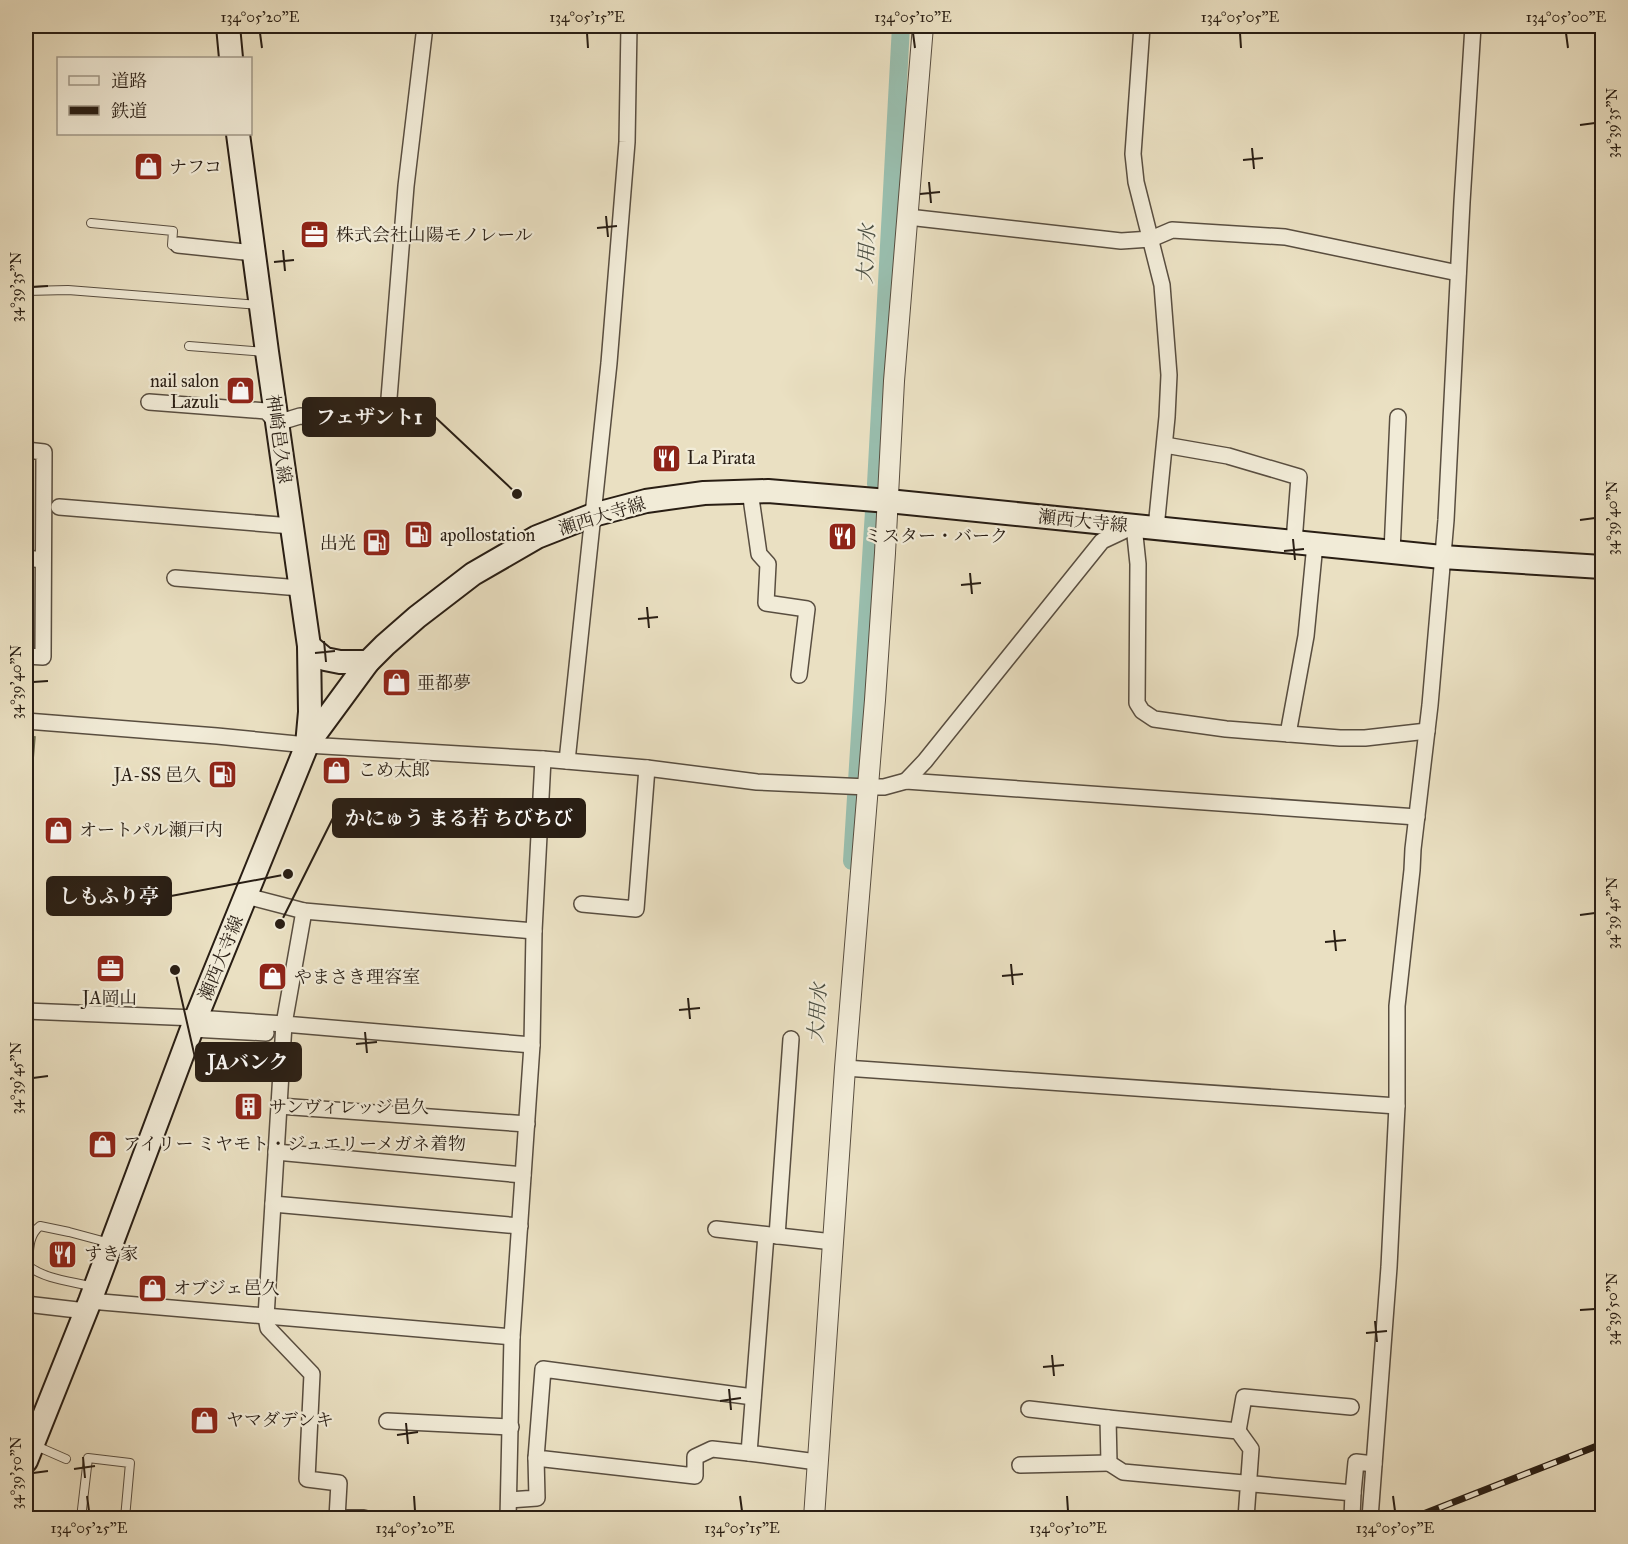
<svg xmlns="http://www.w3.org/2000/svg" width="1628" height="1544" font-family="'IM FELL Great Primer','Noto Serif JP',serif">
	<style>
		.green { fill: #b8c292; stroke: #707053; stroke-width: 1.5 }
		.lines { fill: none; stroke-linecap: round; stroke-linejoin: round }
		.canal { stroke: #99beae; stroke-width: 18 }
		.service-casing { stroke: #594e40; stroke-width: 10 }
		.minor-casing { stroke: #594e40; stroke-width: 18 }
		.tertiary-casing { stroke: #594e40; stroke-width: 22 }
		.secondary-casing { stroke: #291e14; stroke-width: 26 }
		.service { stroke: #f1ebd7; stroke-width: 8 }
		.minor { stroke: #f1ebd7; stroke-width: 15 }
		.tertiary { stroke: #f1ebd7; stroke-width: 20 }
		.secondary { stroke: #f1ebd7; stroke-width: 22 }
		.rail-casing { stroke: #291e14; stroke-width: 7 }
		.rail { stroke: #f1ebd7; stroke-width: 4.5; stroke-dasharray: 14; stroke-linecap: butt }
		.ticks { fill: none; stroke: #291e14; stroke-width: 2 }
		.labels { text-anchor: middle; stroke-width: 4.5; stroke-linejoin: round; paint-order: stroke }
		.poi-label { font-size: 18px; fill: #291e14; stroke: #f1ebd7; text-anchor: start }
		.street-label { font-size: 18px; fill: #291e14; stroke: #f1ebd7 }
		.water-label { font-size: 20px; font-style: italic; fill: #4b4e42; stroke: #f1ebd7 }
		.leader { fill: none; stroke: #291e14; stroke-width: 2 }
		.callout-dot { fill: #291e14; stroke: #f1ebd7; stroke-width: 2 }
		.callout { fill: #291e14; stroke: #291e14; stroke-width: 2 }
		.callout-label { font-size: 20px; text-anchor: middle; font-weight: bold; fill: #fff }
		.neatline { fill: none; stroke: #291e14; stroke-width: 2 }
		.ticks-label { font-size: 15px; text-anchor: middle; fill: #291e14 }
	</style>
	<rect width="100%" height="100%" fill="#eae0c2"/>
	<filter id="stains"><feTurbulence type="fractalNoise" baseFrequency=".00333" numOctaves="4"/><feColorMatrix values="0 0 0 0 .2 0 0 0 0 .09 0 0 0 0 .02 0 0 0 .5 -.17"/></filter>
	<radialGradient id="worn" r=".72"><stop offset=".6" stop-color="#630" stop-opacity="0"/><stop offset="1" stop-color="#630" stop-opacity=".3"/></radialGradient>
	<!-- green -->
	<path class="green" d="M26,736L35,737L26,843Z"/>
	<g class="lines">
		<!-- canal -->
		<g class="canal">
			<path d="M876,484L901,26"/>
			<path d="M852,861L874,511"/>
		</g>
		<defs>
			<g id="service">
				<path d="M91,223L173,231L172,245H177"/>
				<path d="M26,291L68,290L259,305"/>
				<path d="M189,346L265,352"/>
				<path d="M94,1287C71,1281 47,1280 28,1266C29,1251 28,1235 40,1226L69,1232L110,1243"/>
				<path d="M34,1445L66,1459"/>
				<path d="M81,1518L88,1458L130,1463L125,1518"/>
			</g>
			<g id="minor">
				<path d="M1142,26L1133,154L1136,182L1162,285L1169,375L1167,417L1156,528"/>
				<path d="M908,217L1121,241L1151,239L1172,230L1285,237L1458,273"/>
				<path d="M178,245L254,253"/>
				<path d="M149,402L266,411L277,423L300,416L387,423L406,186L425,26"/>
				<path d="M1165,445L1228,456L1299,477L1294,542"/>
				<path d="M26,450L44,452L43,657L26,656"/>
				<path d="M750,491L759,554L768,564L766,603L807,609L799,675"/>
				<path d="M59,507L292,526"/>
				<path d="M1392,552L1398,417"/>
				<path d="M26,558L43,560"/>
				<path d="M175,578L300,588"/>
				<path d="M26,721L217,736L307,745L543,759L647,768L757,782L868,787H884L906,781L1417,817"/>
				<path d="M1288,734L1306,636L1315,544"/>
				<path d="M567,761L609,363L627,142L629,26"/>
				<path d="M906,781L925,761L1102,541L1134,526L1138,564L1137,703L1142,711L1154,719L1226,729L1340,738H1365L1427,731"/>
				<path d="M246,896L304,911L534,931"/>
				<path d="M582,904L636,909L647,768"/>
				<path d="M304,911L284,1024L532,1045"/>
				<path d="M26,1011L196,1018L284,1024L266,1317L268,1328L312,1374L307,1479L339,1483L337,1518"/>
				<path d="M192,1029L266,1033"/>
				<path d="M845,1068L1397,1106"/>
				<path d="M279,1106L527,1124"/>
				<path d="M276,1152L523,1175"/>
				<path d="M273,1204L520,1226"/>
				<path d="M716,1229L833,1242"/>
				<path d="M766,1235L749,1453L817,1462"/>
				<path d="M777,1236L791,1039"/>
				<path d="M90,1301L512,1337"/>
				<path d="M26,1304L86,1311"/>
				<path d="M1029,1409L1108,1418"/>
				<path d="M387,1421L511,1427"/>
				<path d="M1238,1431L1244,1397L1351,1407"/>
				<path d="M749,1453L712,1449L695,1457V1476L536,1458L543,1369L753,1397"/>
				<path d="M1020,1465L1109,1463"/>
				<path d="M1353,1493L1356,1462L1374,1464"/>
				<path d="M509,1500L537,1498L536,1458"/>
				<path d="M338,1518H364"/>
				<path d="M508,1518L512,1337L532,1045L534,931L543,759"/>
				<path d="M1246,1518L1251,1449L1238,1431L1108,1418L1109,1463L1123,1472L1353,1493L1352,1518"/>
				<path d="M1370,1518L1389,1267L1397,1106V1006L1412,870L1413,849L1430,705L1446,520L1462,202L1473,26"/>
			</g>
			<path id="tertiary" d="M814,1518L845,1068L875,700L885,553L894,381L923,26"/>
			<g id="secondary">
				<path d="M228,26L231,58"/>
				<path d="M238,134L267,352L309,646L310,712L307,745"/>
				<path d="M309,646L325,659L340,662H368"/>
				<path d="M26,1461L90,1301L196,1018L307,745L368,662L385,645L417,617L473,574L537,537L593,515L646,501L704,493L768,491L888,501L1442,557L1602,567"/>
			</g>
		</defs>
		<!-- service casing -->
		<use href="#service" class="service-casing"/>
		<!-- minor casing -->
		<use href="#minor" class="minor-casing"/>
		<!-- tertiary casing -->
		<use href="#tertiary" class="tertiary-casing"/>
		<!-- secondary casing -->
		<use href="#secondary" class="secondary-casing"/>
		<!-- service -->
		<use href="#service" class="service"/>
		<!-- minor -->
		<use href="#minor" class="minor"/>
		<!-- tertiary -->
		<use href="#tertiary" class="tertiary"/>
		<!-- secondary -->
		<use href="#secondary" class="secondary"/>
		<defs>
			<path id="rail" d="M1413,1518L1602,1444"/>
		</defs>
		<!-- rail casing -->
		<use href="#rail" class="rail-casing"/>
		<!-- rail -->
		<use href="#rail" class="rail"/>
	</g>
	<!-- ticks -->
	<path class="ticks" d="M260,33L262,48M587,33L588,48M913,33L915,48M1240,33L1241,48M1566,33L1568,48M1580,125L1595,123M1252,148L1254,169M1243,160L1263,158M929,182L931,203M920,194L940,192M606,216L608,237M597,228L617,226M283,250L285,271M274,262L294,260M33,287L48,286M1580,520L1595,518M1293,539L1295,560M1284,551L1304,549M970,573L972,594M961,585L981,583M647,607L649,628M638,619L658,617M324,641L326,662M315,653L335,651M33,682L48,681M1580,915L1595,913M1334,930L1336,951M1325,942L1346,940M1011,964L1013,985M1002,976L1023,974M688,998L690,1019M679,1010L700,1008M365,1032L367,1053M356,1044L377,1042M33,1078L48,1076M1580,1310L1595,1309M1375,1321L1377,1342M1366,1333L1387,1331M1052,1355L1054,1376M1043,1367L1064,1365M729,1389L731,1410M720,1401L741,1398M406,1423L408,1444M397,1435L418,1432M83,1457L85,1478M74,1469L95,1466M33,1473L48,1471M87,1496L89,1511M414,1496L415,1511M740,1496L742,1511M1067,1496L1068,1511M1393,1496L1395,1511"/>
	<!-- icons -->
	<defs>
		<symbol id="shop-square" viewBox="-11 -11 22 22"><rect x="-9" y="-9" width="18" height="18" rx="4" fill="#8f2418" stroke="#f1ebd7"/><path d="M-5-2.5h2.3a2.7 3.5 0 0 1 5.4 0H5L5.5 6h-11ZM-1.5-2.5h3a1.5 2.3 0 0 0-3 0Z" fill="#fff"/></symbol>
		<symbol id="office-square" viewBox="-11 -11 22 22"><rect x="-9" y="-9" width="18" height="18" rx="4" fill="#8f2418" stroke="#f1ebd7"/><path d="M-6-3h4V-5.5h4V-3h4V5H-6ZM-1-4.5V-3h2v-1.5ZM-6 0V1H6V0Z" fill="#fff"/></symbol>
		<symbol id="restaurant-square" viewBox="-11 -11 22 22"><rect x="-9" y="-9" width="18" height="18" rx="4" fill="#8f2418" stroke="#f1ebd7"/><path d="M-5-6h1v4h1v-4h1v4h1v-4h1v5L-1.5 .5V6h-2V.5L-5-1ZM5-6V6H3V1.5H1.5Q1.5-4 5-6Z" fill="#fff"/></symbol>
		<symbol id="fuel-square" viewBox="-11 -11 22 22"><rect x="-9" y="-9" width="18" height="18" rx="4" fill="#8f2418" stroke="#f1ebd7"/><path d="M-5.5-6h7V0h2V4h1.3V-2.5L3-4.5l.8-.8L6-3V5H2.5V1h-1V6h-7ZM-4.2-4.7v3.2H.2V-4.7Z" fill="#fff"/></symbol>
		<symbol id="building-square" viewBox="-11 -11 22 22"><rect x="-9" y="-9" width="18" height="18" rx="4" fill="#8f2418" stroke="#f1ebd7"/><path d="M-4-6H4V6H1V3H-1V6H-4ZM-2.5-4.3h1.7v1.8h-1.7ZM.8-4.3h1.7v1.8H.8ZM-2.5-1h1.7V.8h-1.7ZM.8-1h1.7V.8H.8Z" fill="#fff"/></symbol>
	</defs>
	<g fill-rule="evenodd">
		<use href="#shop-square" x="132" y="150" width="33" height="33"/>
		<use href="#office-square" x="298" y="218" width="33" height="33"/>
		<use href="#shop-square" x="224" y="374" width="33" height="33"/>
		<use href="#restaurant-square" x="650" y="442" width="33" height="33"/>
		<use href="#fuel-square" x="402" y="518" width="33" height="33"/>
		<use href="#restaurant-square" x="826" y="520" width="33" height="33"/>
		<use href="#fuel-square" x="360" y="526" width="33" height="33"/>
		<use href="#shop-square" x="380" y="666" width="33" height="33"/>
		<use href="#shop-square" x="320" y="754" width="33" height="33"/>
		<use href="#fuel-square" x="206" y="758" width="33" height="33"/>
		<use href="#shop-square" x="42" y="814" width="33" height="33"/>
		<use href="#office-square" x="94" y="952" width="33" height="33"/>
		<use href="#shop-square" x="256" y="960" width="33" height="33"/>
		<use href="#building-square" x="232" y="1090" width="33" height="33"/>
		<use href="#shop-square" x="86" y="1128" width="33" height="33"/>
		<use href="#restaurant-square" x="46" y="1238" width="33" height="33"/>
		<use href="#shop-square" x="136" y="1272" width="33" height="33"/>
		<use href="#shop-square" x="188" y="1404" width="33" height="33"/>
	</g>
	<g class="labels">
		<!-- poi labels -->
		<g class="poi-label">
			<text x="169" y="173">ナフコ</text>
			<text x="336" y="241">株式会社山陽モノレール</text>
			<text x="219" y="387" text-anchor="end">nail salon<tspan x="219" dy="21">Lazuli</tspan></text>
			<text x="687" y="464">La Pirata</text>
			<text x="440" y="541">apollostation</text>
			<text x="864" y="542">ミスター・バーク</text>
			<text x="356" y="549" text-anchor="end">出光</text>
			<text x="417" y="689">亜都夢</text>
			<text x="358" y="776">こめ太郎</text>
			<text x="201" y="781" text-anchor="end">JA-SS 邑久</text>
			<text x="79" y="836">オートパル瀬戸内</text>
			<text x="294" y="983">やまさき理容室</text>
			<text x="110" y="1004" text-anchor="middle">JA岡山</text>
			<text x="269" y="1113">サンヴィレッジ邑久</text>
			<text x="123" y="1150">アイリー ミヤモト・ジュエリーメガネ着物</text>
			<text x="84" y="1260">すき家</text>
			<text x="173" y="1294">オブジェ邑久</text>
			<text x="226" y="1426">ヤマダデンキ</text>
		</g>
		<!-- street labels -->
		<g class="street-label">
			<text transform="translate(279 439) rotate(82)" y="6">神崎邑久線</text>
			<text transform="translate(602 516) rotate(-17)" y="6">瀬西大寺線</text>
			<text transform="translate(1083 521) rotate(6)" y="6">瀬西大寺線</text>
			<text transform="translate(221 958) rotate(-68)" y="6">瀬西大寺線</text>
		</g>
		<!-- water labels -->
		<g class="water-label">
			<text transform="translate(866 254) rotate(-87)" y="7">大用水</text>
			<text transform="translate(817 1013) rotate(-86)" y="7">大用水</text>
		</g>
	</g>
	<!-- callouts -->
	<path class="leader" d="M517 494L435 417M280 924L333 818M288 874L171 896M175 970L196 1062"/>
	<g class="callout-dot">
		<circle cx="517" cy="494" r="6"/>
		<circle cx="280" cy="924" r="6"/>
		<circle cx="288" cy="874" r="6"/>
		<circle cx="175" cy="970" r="6"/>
	</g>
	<g class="callout">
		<rect x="303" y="398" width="132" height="38" rx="6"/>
		<rect x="333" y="799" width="252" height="38" rx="6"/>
		<rect x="47" y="877" width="124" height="38" rx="6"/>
		<rect x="196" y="1043" width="105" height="38" rx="6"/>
	</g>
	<g class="callout-label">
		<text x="369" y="424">フェザント1</text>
		<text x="459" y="825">かにゅう まる若 ちびちび</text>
		<text x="109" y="903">しもふり亭</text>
		<text x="248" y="1069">JAバンク</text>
	</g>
	<!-- margin -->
	<rect width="1628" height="1544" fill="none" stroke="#eae0c2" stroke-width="66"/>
	<!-- legend -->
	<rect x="57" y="57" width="195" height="78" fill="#f1ebd7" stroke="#a19989" stroke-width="1.5"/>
	<rect x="69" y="76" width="30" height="9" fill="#f1ebd7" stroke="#a19989" stroke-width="1.5"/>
	<text x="111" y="87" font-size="18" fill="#291e14">道路</text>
	<rect x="69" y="106" width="30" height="9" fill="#291e14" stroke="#a19989" stroke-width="1.5"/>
	<text x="111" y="117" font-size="18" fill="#291e14">鉄道</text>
	<rect x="33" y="33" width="1562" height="1478" class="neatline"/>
	<g class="ticks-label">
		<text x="260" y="22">134°05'20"E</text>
		<text x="587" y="22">134°05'15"E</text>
		<text x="913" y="22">134°05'10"E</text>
		<text x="1240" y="22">134°05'05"E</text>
		<text x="1566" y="22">134°05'00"E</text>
		<text transform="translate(1612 123) rotate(-90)" y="5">34°39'35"N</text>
		<text transform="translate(16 287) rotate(-90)" y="5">34°39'35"N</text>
		<text transform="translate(1612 518) rotate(-90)" y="5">34°39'40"N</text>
		<text transform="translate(16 682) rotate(-90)" y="5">34°39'40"N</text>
		<text transform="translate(1612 913) rotate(-90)" y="5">34°39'45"N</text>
		<text transform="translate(16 1078) rotate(-90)" y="5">34°39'45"N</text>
		<text transform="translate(1612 1309) rotate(-90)" y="5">34°39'50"N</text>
		<text transform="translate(16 1473) rotate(-90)" y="5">34°39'50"N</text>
		<text x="89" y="1533">134°05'25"E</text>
		<text x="415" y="1533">134°05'20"E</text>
		<text x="742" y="1533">134°05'15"E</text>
		<text x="1068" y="1533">134°05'10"E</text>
		<text x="1395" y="1533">134°05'05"E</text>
	</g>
	<rect width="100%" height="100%" filter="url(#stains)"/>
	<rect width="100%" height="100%" fill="url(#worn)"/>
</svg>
